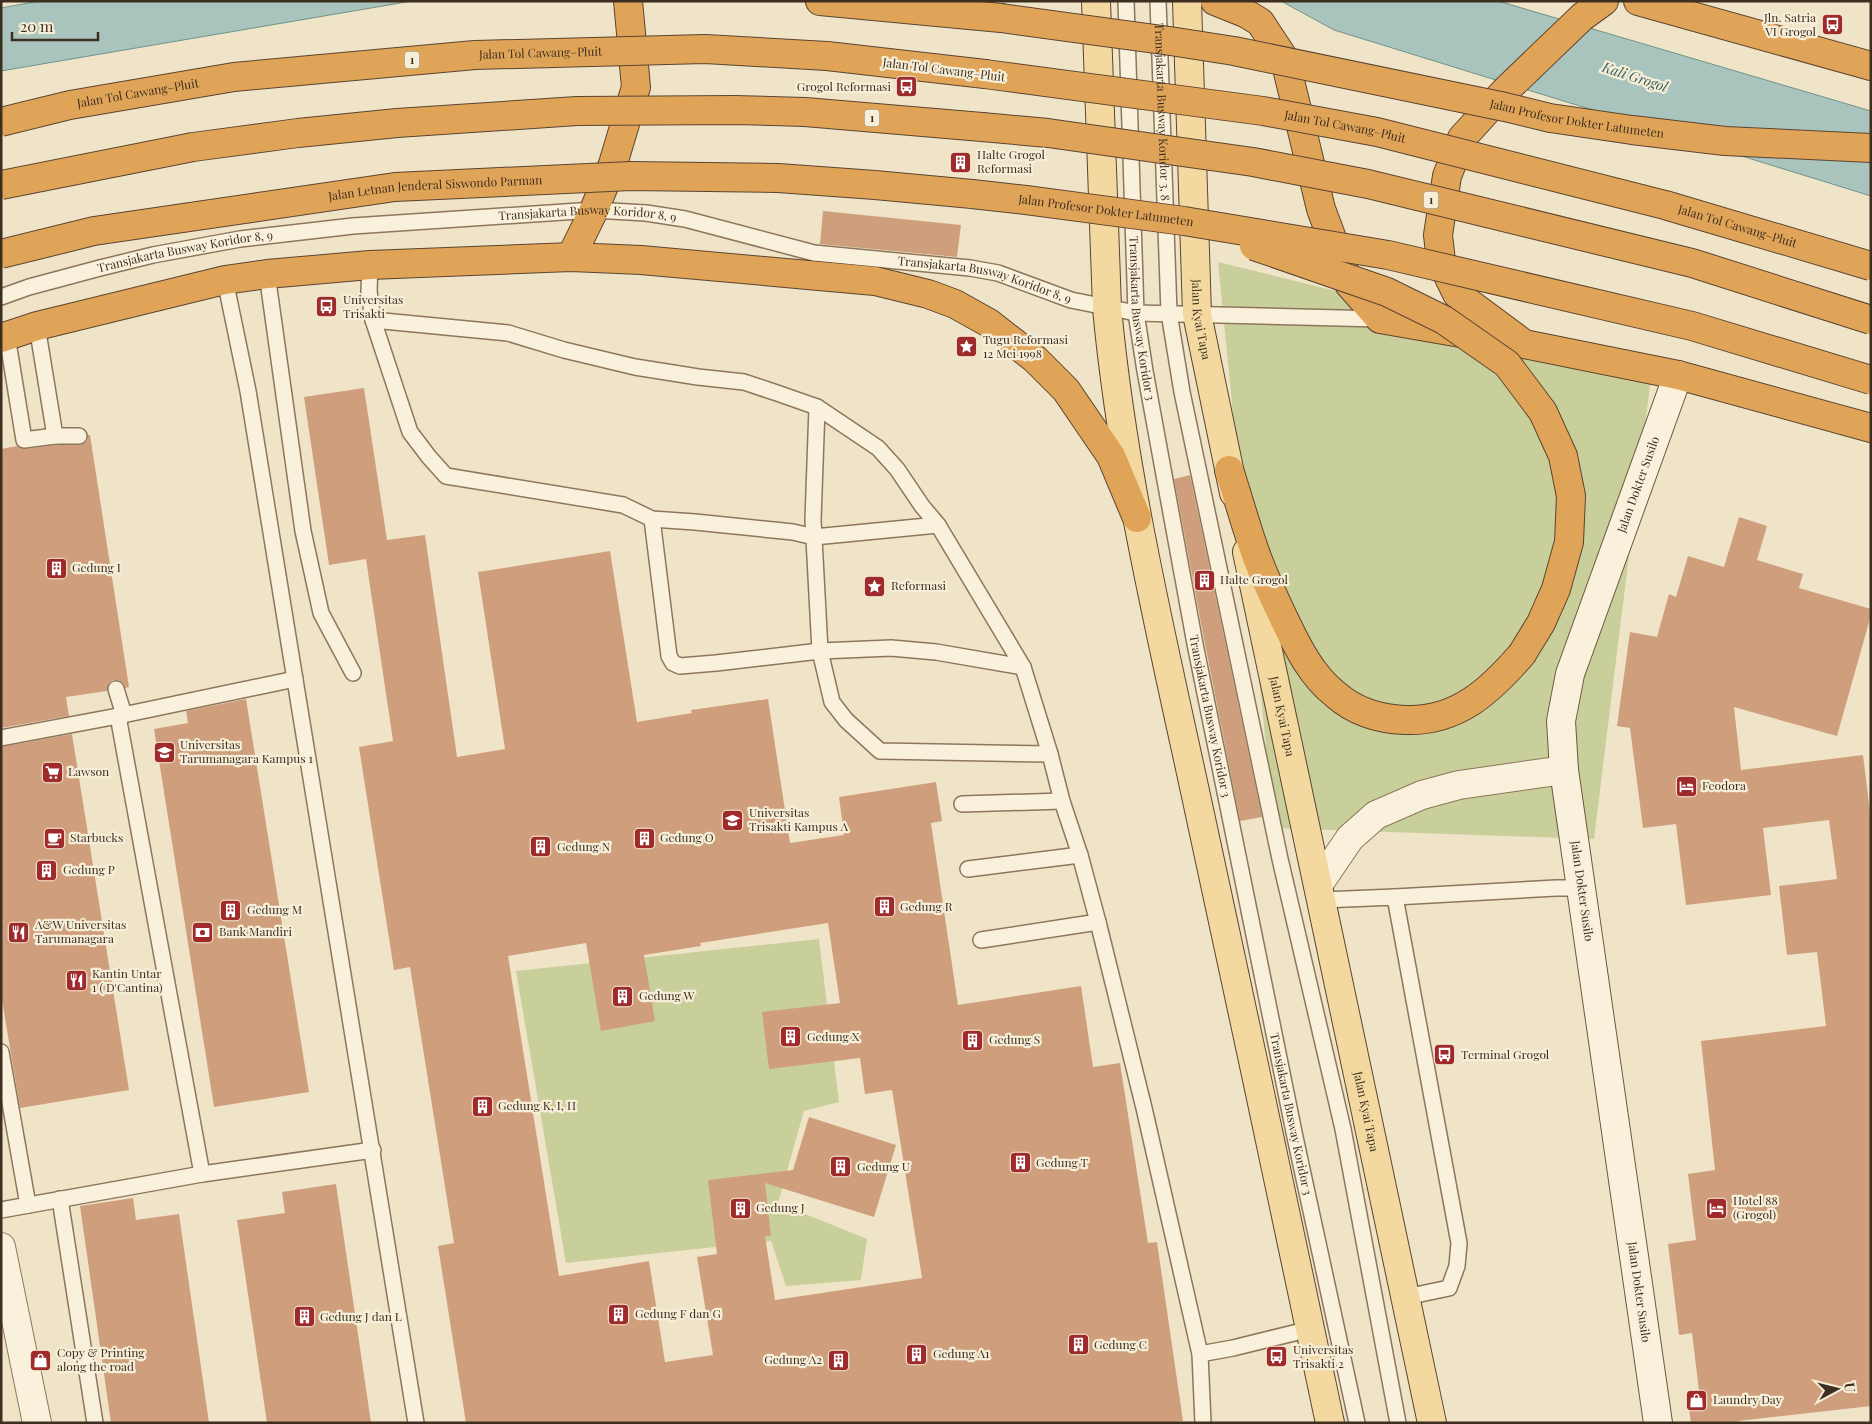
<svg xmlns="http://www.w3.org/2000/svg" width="1872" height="1424" font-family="'Playfair Display',serif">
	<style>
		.green { fill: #c9cf9b }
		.water { fill: #a9c4bc; stroke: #6f938a }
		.building { fill: #cf9f7d; fill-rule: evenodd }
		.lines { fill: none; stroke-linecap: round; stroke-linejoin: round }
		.lane-casing { stroke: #8d765c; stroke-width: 18 }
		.street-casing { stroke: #8d765c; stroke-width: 30 }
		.secondary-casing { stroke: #6f573f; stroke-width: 30 }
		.primary-casing { stroke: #5b4430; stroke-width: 30 }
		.highway-casing { stroke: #5b4430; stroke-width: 30 }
		.lane { stroke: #faf1dc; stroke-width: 15 }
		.street { stroke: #faf1dc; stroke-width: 28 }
		.secondary { stroke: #faf1dc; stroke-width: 28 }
		.primary { stroke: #f3d9a0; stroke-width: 28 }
		.highway { stroke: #e0a458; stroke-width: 28 }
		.highway-bridge-casing { stroke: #5b4430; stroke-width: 30; stroke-linecap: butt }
		.highway-bridge { stroke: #e0a458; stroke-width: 28 }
		.labels { text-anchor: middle; stroke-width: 4.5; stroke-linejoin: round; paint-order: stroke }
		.shield { fill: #f7eed8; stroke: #756857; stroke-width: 1 }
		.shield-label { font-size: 11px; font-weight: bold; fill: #3d2e20 }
		.poi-label { font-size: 12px; fill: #3d2e20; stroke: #f7eed8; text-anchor: start }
		.street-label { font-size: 12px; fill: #3d2e20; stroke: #f7eed8 }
		.water-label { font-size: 14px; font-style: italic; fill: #2f5d5a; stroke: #f7eed8 }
	</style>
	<rect width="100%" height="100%" fill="#f0e4c8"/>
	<!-- green -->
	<g class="green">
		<path d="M1218,262L1652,369L1594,839L1274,828Z"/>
		<path d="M819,939L839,1102L804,1111L778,1203L867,1239L861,1280L786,1286L771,1241L566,1263L516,971Z"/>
	</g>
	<!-- water -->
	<g class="water">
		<path d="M39,1H412L1,71V8Z"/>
		<path d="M1281,1H1498L1871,111V196L1334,30Z"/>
	</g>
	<!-- building -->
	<g class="building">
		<path d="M823,211L961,225L957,257L820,244Z"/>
		<path d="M364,388L387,540L425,535L457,757L505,749L478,572L610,551L637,722L692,713L691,710L768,699L790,843L844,835L839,797L936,782L942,821L931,823L958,1005L1081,986L1093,1067L1120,1063L1148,1243L1157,1242L1183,1421L1169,1423H466L438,1246L454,1243L410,967L394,970L359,747L393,741L366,559L329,565L304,397ZM828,923L840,1003L762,1012L769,1069L860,1058L865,1094L892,1090L922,1278L775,1300L765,1236H771L765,1183L874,1217L896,1145L809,1117L793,1170L708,1180L717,1254L697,1257L713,1355L665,1362L649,1261L559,1276L508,956L586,943L601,1031L655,1021L644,955L701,946L700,943Z"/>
		<path d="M88,435H90L129,687L125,688L123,683L119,680H113L109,683L107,691L66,697L69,716L1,728V449L17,446L25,449L56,445H79L87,441Z"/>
		<path d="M1190,475L1262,817L1240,821L1204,639L1174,479Z"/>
		<path d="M1739,517L1767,526L1757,560L1803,574L1799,588L1871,609V615L1837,736L1734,707L1741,770L1863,755L1871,820V1406L1737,1421L1738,1423H1691L1687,1393L1699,1391L1692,1333L1679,1335L1668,1244L1696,1240L1688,1174L1715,1170L1701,1041L1826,1026L1817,952L1787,955L1779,886L1837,879L1829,820L1763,828L1771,895L1686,905L1676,824L1643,828L1630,728L1617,726L1630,632L1657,637L1669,594L1676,597L1688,556L1724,567Z"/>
		<path d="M246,699L309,1092L214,1107L154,729L188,723L186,711Z"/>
		<path d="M72,734L129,1090L20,1108L1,994V747Z"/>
		<path d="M336,1184L371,1423H267L237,1220L285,1213L282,1192Z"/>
		<path d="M133,1198L136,1220L179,1214L209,1423H111L80,1206Z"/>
	</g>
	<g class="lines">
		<defs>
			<g id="lane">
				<path id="s1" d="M1126,1L1136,313L1145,371L1195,644L1295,1137L1357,1423"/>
				<path id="s2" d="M1158,1L1169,313L1182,392L1280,859L1343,1129L1398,1423"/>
				<path d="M370,265L369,291L373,320L410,432L429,457L446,476L623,505L652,519L695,522L793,532L814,537L938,525"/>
				<path d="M267,274L303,531L321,613L353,673"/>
				<path d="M225,280L248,391L416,1423"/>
				<path id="s3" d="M1,297L29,287L100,268L153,255L240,239L353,226L594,210L646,213L685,219L814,253L970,268L998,273L1071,300L1136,313L1380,319"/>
				<path d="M373,320L508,333L564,350L635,367L698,377L744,382L777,393L817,407L878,448L897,469L922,506L938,525L1023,667L1050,754L1062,801L1080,855L1098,922L981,940"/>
				<path d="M37,326L55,436"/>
				<path d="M7,336L24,440L55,436H79"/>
				<path d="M817,407L813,520L820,651L832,702L846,720L880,751L1050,754"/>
				<path d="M652,519L669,656L673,663L680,666L716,663L820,651L891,648L936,652L1023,667"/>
				<path d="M116,689L124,715"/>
				<path d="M118,716L202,1174"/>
				<path d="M1,738L118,716L295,679"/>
				<path d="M962,804L1062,801"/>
				<path d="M968,869L1080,855"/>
				<path d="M1395,897L1556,888H1582"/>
				<path d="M1322,900L1395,897L1459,1243L1457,1266L1449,1288L1406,1297"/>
				<path d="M1098,922L1144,1108L1200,1354L1203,1423"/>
				<path d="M1,1052L28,1205"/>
				<path d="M60,1199L95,1423"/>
				<path d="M1,1210L202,1174L373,1150"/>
				<path d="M1200,1354L1233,1348L1310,1329"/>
			</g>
			<g id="street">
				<path d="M1318,885L1350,838L1376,815L1422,795L1459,785L1564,770"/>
				<path d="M1,1247L37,1423"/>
			</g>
			<g id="secondary">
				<path id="s4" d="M1658,1423L1564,770L1561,721L1570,674L1678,375"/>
			</g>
			<g id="primary">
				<path d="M1096,1L1107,308C1123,481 1165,650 1201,819C1245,1020 1287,1222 1330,1423"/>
				<path id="s5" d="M1187,1L1197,314L1234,493"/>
				<path id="s6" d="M1247,552L1432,1423"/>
			</g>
			<g id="highway">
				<path d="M820,1L1001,18"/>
				<path d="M1215,1L1245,13L1260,22L1285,60L1321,209L1349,284L1380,319L1524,344L1678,375L1871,428"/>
				<path d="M1638,1L1871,66"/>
				<path d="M827,56L985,74"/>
				<path d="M805,112L982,127"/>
				<path d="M778,178L875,185L972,194"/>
				<path d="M571,257L594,210L613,164L636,87L628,1"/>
				<path d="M1,338L37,326L225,280L267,274L370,265L571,257L641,260L875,281L928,294L955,304L989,323L1035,359L1066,390L1111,456L1137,518"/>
				<path d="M1519,340L1457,294L1441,261L1438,235L1447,176L1462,138L1504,92L1582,17L1604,1"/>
				<path d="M1229,470C1239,500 1247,531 1258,560C1266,581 1276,602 1286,623C1298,648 1312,676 1335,694C1354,711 1379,719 1405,720C1457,722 1490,691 1522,654"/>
			</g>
		</defs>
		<!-- lane casing -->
		<use href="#lane" class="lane-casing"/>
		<!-- street casing -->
		<use href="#street" class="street-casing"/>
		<!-- secondary casing -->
		<use href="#secondary" class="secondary-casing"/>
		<!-- primary casing -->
		<use href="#primary" class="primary-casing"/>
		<!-- highway casing -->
		<use href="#highway" class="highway-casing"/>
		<!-- lane -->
		<use href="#lane" class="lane"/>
		<!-- street -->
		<use href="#street" class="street"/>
		<!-- secondary -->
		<use href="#secondary" class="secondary"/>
		<!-- primary -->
		<use href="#primary" class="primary"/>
		<!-- highway -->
		<use href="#highway" class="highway"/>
		<defs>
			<g id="highway-bridge">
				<path id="s7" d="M1001,18L1170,41L1234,51L1505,107L1550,118L1632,130L1725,141L1871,148"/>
				<path id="s8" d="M985,74L1263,111L1377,132L1665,205L1871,266"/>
				<path id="s9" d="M1,122L70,105L234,77L475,55L705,49L827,56"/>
				<path d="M982,127L1048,133L1253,162L1368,184L1692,263L1871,320"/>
				<path d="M1,185L193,147L298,133L397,123L577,111L735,110L805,112"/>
				<path id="s10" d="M972,194L1026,200L1184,221L1388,255L1692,326L1871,380"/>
				<path d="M1254,246L1387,292L1444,320L1507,364L1543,412L1563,456L1571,496L1569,542L1556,589L1541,623L1522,654"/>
				<path id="s11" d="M1,254L94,231L395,187L631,176L778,178"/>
			</g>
		</defs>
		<!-- highway-bridge casing -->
		<use href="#highway-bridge" class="highway-bridge-casing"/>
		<!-- highway-bridge -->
		<use href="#highway-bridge" class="highway-bridge"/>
	</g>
	<!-- icons -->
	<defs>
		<symbol id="bus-square" viewBox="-11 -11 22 22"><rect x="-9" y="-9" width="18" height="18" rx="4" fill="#9e2a2b" stroke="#f7eed8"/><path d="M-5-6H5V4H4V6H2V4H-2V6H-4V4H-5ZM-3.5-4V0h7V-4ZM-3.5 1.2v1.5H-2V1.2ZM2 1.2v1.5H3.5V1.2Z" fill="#fff"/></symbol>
		<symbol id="building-square" viewBox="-11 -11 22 22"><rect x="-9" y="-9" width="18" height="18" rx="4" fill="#9e2a2b" stroke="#f7eed8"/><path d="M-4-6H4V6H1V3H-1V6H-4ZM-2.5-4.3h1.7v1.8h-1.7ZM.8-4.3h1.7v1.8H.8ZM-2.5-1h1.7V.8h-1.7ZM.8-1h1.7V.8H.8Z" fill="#fff"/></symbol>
		<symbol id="sight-square" viewBox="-11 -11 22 22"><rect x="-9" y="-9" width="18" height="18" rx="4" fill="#9e2a2b" stroke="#f7eed8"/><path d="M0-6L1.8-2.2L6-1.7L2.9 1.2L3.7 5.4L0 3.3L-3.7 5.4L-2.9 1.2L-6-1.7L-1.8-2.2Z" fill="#fff"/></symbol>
		<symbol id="university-square" viewBox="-11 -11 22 22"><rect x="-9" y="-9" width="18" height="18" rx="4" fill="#9e2a2b" stroke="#f7eed8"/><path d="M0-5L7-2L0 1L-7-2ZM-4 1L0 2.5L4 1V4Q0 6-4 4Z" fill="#fff"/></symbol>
		<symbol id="supermarket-square" viewBox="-11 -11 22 22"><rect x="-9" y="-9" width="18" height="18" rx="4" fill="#9e2a2b" stroke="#f7eed8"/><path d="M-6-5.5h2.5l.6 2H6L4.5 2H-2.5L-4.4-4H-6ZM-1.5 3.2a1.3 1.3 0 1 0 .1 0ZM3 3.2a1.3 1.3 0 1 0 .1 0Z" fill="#fff"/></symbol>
		<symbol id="hotel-square" viewBox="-11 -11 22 22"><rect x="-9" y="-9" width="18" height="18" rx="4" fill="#9e2a2b" stroke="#f7eed8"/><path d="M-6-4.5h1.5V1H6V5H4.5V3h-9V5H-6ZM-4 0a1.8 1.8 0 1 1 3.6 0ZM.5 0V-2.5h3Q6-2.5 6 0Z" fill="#fff"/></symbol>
		<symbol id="cafe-square" viewBox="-11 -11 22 22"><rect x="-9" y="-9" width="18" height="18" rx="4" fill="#9e2a2b" stroke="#f7eed8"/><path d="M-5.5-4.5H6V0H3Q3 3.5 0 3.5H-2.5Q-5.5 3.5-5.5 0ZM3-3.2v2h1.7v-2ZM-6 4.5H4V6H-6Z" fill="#fff"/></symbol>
		<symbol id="restaurant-square" viewBox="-11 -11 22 22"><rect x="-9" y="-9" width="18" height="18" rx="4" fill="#9e2a2b" stroke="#f7eed8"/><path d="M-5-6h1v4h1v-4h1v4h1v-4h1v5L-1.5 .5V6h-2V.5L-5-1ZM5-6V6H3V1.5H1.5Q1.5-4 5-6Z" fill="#fff"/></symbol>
		<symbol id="bank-square" viewBox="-11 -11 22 22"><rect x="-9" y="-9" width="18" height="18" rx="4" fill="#9e2a2b" stroke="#f7eed8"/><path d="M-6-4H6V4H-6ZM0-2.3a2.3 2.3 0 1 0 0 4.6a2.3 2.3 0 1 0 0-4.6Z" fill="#fff"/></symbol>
		<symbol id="shop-square" viewBox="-11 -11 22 22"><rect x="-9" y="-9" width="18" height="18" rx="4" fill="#9e2a2b" stroke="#f7eed8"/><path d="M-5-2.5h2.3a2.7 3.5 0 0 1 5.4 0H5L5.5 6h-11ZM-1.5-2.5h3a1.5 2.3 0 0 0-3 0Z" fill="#fff"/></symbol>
	</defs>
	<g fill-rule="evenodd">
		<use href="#bus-square" x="1820" y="12" width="25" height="25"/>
		<use href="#bus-square" x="894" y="74" width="25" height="25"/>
		<use href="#building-square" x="948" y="150" width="25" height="25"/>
		<use href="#bus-square" x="314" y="294" width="25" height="25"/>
		<use href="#sight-square" x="954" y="334" width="25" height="25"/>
		<use href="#building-square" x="44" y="556" width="25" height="25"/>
		<use href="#building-square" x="1192" y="568" width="25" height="25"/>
		<use href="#sight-square" x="862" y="574" width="25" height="25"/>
		<use href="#university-square" x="152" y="740" width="25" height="25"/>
		<use href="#supermarket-square" x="40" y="760" width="25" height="25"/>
		<use href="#hotel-square" x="1674" y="774" width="25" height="25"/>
		<use href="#university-square" x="720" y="808" width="25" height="25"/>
		<use href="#cafe-square" x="42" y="826" width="25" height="25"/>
		<use href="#building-square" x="632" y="826" width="25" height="25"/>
		<use href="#building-square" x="528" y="834" width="25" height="25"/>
		<use href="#building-square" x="34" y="858" width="25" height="25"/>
		<use href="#building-square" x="872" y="894" width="25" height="25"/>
		<use href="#building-square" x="218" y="898" width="25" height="25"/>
		<use href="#restaurant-square" x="6" y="920" width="25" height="25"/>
		<use href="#bank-square" x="190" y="920" width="25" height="25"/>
		<use href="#restaurant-square" x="64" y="968" width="25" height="25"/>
		<use href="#building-square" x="610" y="984" width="25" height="25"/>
		<use href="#building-square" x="778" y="1024" width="25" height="25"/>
		<use href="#building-square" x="960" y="1028" width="25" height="25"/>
		<use href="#bus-square" x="1432" y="1042" width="25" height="25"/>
		<use href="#building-square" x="470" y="1094" width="25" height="25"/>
		<use href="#building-square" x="1008" y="1150" width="25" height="25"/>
		<use href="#building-square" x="828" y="1154" width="25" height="25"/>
		<use href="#building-square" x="728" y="1196" width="25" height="25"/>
		<use href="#hotel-square" x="1704" y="1196" width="25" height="25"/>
		<use href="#building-square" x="606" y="1302" width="25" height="25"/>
		<use href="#building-square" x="292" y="1304" width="25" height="25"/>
		<use href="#building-square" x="1066" y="1332" width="25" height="25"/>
		<use href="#building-square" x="904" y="1342" width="25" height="25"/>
		<use href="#bus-square" x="1264" y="1344" width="25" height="25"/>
		<use href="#shop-square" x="28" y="1348" width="25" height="25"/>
		<use href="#building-square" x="826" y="1348" width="25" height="25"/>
		<use href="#shop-square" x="1684" y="1388" width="25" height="25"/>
	</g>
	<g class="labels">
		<!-- shield labels -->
		<g class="shield">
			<rect x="404.5" y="51.5" width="15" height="17" rx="4"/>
			<rect x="864.5" y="109.5" width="15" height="17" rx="4"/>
			<rect x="1423.5" y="191.5" width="15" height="17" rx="4"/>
		</g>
		<g class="shield-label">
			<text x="412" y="64">1</text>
			<text x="872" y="122">1</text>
			<text x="1431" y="204">1</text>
		</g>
		<!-- poi labels -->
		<g class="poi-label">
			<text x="1816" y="22" text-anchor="end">Jln. Satria<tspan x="1816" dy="14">VI Grogol</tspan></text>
			<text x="891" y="91" text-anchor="end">Grogol Reformasi</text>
			<text x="977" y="159">Halte Grogol<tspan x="977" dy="14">Reformasi</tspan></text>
			<text x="343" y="304">Universitas<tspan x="343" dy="14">Trisakti</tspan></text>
			<text x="983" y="344">Tugu Reformasi<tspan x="983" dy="14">12 Mei 1998</tspan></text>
			<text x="72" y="572">Gedung I</text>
			<text x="1220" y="584">Halte Grogol</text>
			<text x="891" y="590">Reformasi</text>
			<text x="180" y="749">Universitas<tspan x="180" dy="14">Tarumanagara Kampus 1</tspan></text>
			<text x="68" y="776">Lawson</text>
			<text x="1702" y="790">Feodora</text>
			<text x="749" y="817">Universitas<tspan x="749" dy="14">Trisakti Kampus A</tspan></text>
			<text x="70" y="842">Starbucks</text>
			<text x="660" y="842">Gedung O</text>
			<text x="557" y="851">Gedung N</text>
			<text x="63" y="874">Gedung P</text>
			<text x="900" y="911">Gedung R</text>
			<text x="247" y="914">Gedung M</text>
			<text x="35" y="929">A&amp;W Universitas<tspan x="35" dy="14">Tarumanagara</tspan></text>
			<text x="219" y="936">Bank Mandiri</text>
			<text x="92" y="978">Kantin Untar<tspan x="92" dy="14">1 ( D'Cantina)</tspan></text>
			<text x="639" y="1000">Gedung W</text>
			<text x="807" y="1041">Gedung X</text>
			<text x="989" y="1044">Gedung S</text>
			<text x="1461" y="1059">Terminal Grogol</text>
			<text x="498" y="1110">Gedung K, I, H</text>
			<text x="1036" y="1167">Gedung T</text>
			<text x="857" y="1171">Gedung U</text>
			<text x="1733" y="1205">Hotel 88<tspan x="1733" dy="14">(Grogol)</tspan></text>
			<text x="756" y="1212">Gedung J</text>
			<text x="635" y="1318">Gedung F dan G</text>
			<text x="320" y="1321">Gedung J dan L</text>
			<text x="1094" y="1349">Gedung C</text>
			<text x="1293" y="1354">Universitas<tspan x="1293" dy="14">Trisakti 2</tspan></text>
			<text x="57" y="1357">Copy &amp; Printing<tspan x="57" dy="14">along the road</tspan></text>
			<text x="933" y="1358">Gedung A1</text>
			<text x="822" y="1364" text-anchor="end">Gedung A2</text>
			<text x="1713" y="1404">Laundry Day</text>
		</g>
		<!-- street labels -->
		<g class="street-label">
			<text dy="4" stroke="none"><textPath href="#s9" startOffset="545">Jalan Tol Cawang–Pluit</textPath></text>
			<text transform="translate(944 70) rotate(7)" y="4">Jalan Tol Cawang–Pluit</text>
			<text dy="4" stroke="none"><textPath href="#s9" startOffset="140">Jalan Tol Cawang–Pluit</textPath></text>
			<text dy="4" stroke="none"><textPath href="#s2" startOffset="111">Transjakarta Busway Koridor 3, 8</textPath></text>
			<text dy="4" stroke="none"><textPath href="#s7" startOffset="585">Jalan Profesor Dokter Latumeten</textPath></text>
			<text dy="4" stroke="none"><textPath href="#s8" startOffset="364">Jalan Tol Cawang–Pluit</textPath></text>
			<text dy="4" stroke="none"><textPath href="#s11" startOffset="440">Jalan Letnan Jenderal Siswondo Parman</textPath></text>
			<text dy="4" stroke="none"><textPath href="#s10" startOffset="135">Jalan Profesor Dokter Latumeten</textPath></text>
			<text dy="4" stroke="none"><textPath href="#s3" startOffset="595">Transjakarta Busway Koridor 8, 9</textPath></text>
			<text dy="4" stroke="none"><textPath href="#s8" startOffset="769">Jalan Tol Cawang–Pluit</textPath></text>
			<text dy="4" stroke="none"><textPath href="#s3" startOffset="190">Transjakarta Busway Koridor 8, 9</textPath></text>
			<text dy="4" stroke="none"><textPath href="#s3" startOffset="1000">Transjakarta Busway Koridor 8, 9</textPath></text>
			<text dy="4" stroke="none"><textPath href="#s1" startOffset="318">Transjakarta Busway Koridor 3</textPath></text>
			<text dy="4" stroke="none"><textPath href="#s5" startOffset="319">Jalan Kyai Tapa</textPath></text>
			<text dy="4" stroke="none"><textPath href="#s4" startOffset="958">Jalan Dokter Susilo</textPath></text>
			<text dy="4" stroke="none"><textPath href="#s6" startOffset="168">Jalan Kyai Tapa</textPath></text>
			<text dy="4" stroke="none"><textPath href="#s1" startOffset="722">Transjakarta Busway Koridor 3</textPath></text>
			<text transform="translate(1582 891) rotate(82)" y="4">Jalan Dokter Susilo</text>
			<text dy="4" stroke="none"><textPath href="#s6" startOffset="572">Jalan Kyai Tapa</textPath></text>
			<text dy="4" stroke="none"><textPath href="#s1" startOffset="1128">Transjakarta Busway Koridor 3</textPath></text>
			<text transform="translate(1639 1292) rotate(82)" y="4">Jalan Dokter Susilo</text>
		</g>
		<!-- water labels -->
		<g class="water-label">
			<text transform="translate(1635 77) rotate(18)" y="5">Kali Grogol</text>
		</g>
	</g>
	<!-- border -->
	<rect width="1872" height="1424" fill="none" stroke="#3d2e20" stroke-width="5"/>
	<!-- north arrow -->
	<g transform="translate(1837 1389) rotate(83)" stroke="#f7eed8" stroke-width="4" paint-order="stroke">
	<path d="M0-4L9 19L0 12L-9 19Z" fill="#3d2e20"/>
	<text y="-8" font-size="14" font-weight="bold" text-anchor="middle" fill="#3d2e20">U</text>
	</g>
	<!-- scale -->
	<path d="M12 32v8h86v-8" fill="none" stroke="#3d2e20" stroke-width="2.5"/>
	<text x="20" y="32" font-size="15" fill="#3d2e20" stroke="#f7eed8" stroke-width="4" paint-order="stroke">20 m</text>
</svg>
